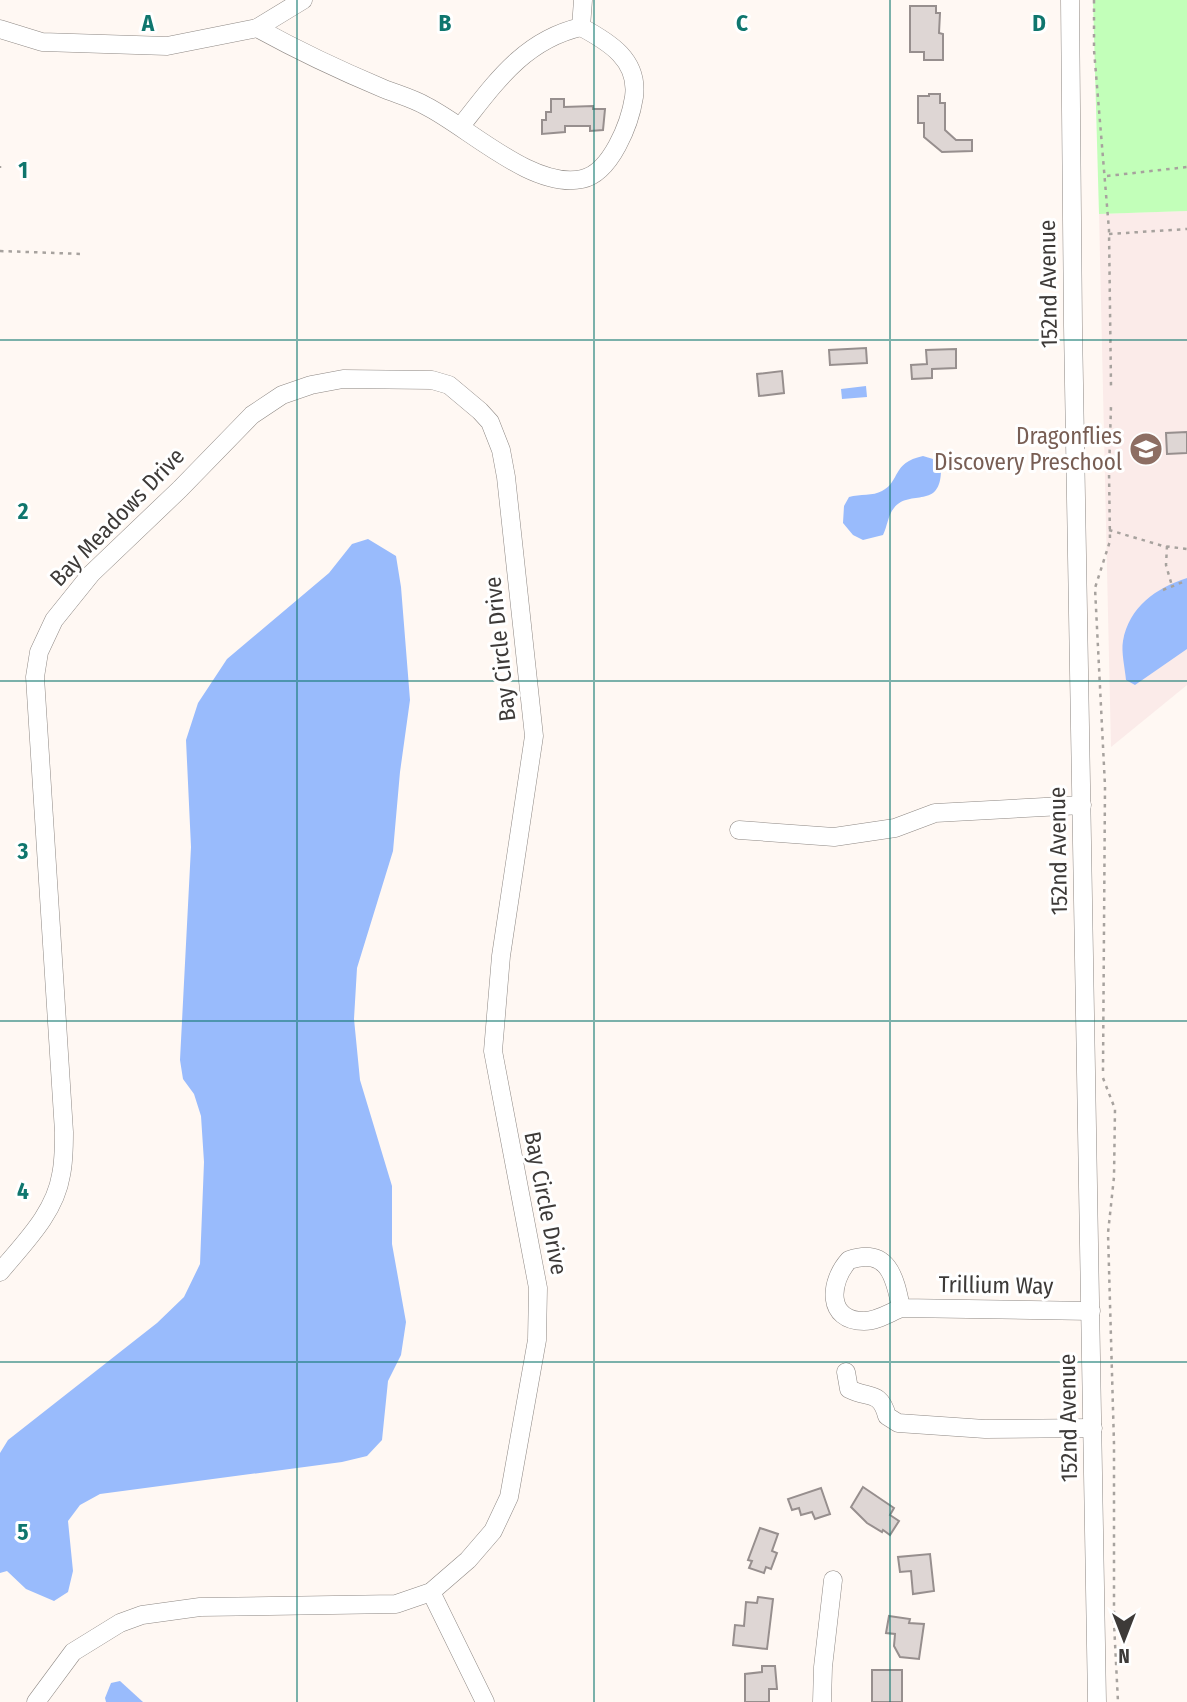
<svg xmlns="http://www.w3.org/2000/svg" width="1187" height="1702" font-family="'Fira Sans Condensed',sans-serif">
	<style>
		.education { fill: #fbebe9 }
		.green { fill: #c2ffb9 }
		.water { fill: #99bbfc }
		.building { fill: #ded6d4; stroke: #978f8e; stroke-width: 2 }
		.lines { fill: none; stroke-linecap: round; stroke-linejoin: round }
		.minor-casing { stroke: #8e8884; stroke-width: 19 }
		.path { stroke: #a7a29e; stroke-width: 2.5; stroke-dasharray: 3.5 5; stroke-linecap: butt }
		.minor { stroke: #fff; stroke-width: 18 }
		.grid { fill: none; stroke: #0f766e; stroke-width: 2; stroke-opacity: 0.55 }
		.labels { text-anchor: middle; stroke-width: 6; stroke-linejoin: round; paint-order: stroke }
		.street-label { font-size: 23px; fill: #3d3a38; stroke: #fff }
		.education-label { font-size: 23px; fill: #785e54; stroke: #fff; text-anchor: end }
		.grid-label { font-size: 23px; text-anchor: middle; font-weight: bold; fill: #0f766e; stroke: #fff; stroke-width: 6; stroke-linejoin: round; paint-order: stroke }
	</style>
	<rect width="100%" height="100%" fill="#fff8f3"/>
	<!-- education -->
	<path class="education" d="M1187,211V685L1111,747L1099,214Z"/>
	<!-- green -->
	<path class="green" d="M1093,0H1187V211L1099,214Z"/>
	<!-- water -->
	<g class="water">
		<path d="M866,386L867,397L842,399L841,389Z"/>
		<path d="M923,456L933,459L941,469C941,511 910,488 894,508C888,515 887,527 883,535L863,540L853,535L843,523L844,506L849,497C860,494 873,496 882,491C901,481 891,463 923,456Z"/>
		<path d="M368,539L396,556L401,587L410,700L400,772L393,851L357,968L354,1019L360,1080L392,1186V1244L406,1322L401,1355L388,1381L382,1440L367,1456L342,1462L100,1494L80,1505L68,1521L73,1571L68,1592L54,1601L26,1589L7,1571L0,1573V1453L8,1440L157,1323L184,1297L200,1264L204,1162L201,1116L194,1094L183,1079L180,1060L191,847L186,740L198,703L227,659L329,573L352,544Z"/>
		<path d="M1187,578V649L1135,685L1126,680C1125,668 1121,652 1123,641C1129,607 1156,588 1187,578Z"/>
		<path d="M120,1681L143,1702H106L105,1698L111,1683Z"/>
	</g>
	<!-- building -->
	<g class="building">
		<path d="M910,6H936V13H940L939,33L943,34V60H924V52H910Z"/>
		<path d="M929,94H940V103H945V130L956,140H972V151L942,152L924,137V123H918V96H929Z"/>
		<path d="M551,99H564V107L593,106V109H605L603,130L590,131V126H565V132L542,134V120H546V112H551Z"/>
		<path d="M866,348L867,363L830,365L829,350Z"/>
		<path d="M956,349V368L932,369V378L912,379L911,365L927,364L926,350Z"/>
		<path d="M782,371L784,393L759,396L757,374Z"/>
		<path d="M1187,432V453L1167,454L1166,433Z"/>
		<path d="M863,1487L894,1508L890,1515L899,1521L890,1535L883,1530L882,1532L867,1523L851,1507Z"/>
		<path d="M821,1488L830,1514L815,1519L812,1512L801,1515L799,1508L792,1510L788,1499Z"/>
		<path d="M760,1528L778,1534L772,1551L777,1553L771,1569L766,1567L764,1573L749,1568L752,1561L748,1560Z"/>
		<path d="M930,1554L934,1591L913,1594L911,1571L900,1572L898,1557Z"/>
		<path d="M758,1597L773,1599L767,1649L733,1645L735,1625L744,1626L746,1602L757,1603Z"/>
		<path d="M889,1616L910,1619L909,1623L924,1624L919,1659L900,1657L894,1646L895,1634L886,1633Z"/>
		<path d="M762,1666H775L777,1689H769V1702H745V1674L762,1672Z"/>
		<rect x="872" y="1670" width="30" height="32"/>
	</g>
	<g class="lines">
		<defs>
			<g id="minor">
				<path d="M1070,0L1073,326L1097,1702"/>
				<path d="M257,28C297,50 339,70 382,88C396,94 412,98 426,106C468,127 533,190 582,179C611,173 630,123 634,97C639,60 609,42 581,27L583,0"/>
				<path d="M0,29L42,42L167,46L257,28L303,0"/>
				<path d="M461,126C495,83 524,40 581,27"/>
				<path d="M739,830L834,837L895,828L935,813L1082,805"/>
				<path d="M0,1272C24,1243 55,1213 61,1175C64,1161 64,1146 64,1132L35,677L39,652L54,620L91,574L180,489L252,415L282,395L311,385L343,379L432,380L449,385L480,411L490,422L501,450L506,477L534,736L501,956L493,1051L538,1288L537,1340L509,1497L493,1531L468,1560L431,1592L396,1604L200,1607L142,1615L120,1623L73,1652L36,1702"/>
				<path d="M901,1308C889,1313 877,1321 864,1321C826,1321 829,1282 849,1260C888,1247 895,1277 901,1308L1091,1311"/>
				<path d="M846,1372L849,1389C869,1399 880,1390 887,1416L898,1423L985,1429L1093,1428"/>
				<path d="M431,1592L485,1702"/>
				<path d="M822,1702L823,1667L833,1580"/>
			</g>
		</defs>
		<!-- minor casing -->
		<use href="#minor" class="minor-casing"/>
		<!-- path -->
		<g class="path">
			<path d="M1094,0V50L1109,230L1111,386"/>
			<path d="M0,166V168"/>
			<path d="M1107,176L1187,167"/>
			<path d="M1109,234L1187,229"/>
			<path d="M0,251L82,254"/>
			<path d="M1109,530L1163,546L1187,549"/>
			<path d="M1167,546L1166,565L1172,586"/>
			<path d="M1163,590L1183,582"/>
			<path d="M1103,1071L1105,786L1095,588L1110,541L1109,472L1111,406"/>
			<path d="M1103,1078L1115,1109L1114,1177L1108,1233L1114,1444V1623L1118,1702"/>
		</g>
		<!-- minor -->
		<use href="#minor" class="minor"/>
	</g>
	<!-- grid -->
	<path class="grid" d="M297,0V1702M594,0V1702M890,0V1702M0,340H1187M0,681H1187M0,1021H1187M0,1362H1187"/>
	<!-- icons -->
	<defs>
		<symbol id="school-disc" viewBox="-11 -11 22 22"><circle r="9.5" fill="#8d6e63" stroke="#fff"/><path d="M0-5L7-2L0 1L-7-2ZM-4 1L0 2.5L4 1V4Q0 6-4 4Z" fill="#fff"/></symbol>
	</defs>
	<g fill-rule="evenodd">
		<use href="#school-disc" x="1127" y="430" width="38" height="38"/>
	</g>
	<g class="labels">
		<!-- street labels -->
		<g class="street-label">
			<text transform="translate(1048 284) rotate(-91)" y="8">152nd Avenue</text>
			<text transform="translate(117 517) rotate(-46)" y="8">Bay Meadows Drive</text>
			<text transform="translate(500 649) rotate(-96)" y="8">Bay Circle Drive</text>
			<text transform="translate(1058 851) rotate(-91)" y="8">152nd Avenue</text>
			<text transform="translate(546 1203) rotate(79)" y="8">Bay Circle Drive</text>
			<text transform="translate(996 1285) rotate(1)" y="8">Trillium Way</text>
			<text transform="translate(1068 1418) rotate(-91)" y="8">152nd Avenue</text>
		</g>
		<!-- education labels -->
		<g class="education-label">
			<text x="1122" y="444">Dragonflies<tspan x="1122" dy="26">Discovery Preschool</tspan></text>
		</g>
	</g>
	<g class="grid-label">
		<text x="148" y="31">A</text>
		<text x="445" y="31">B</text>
		<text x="742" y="31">C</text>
		<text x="1039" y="31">D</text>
		<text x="23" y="178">1</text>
		<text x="23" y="519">2</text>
		<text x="23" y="859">3</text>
		<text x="23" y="1199">4</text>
		<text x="23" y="1540">5</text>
	</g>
	<!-- north arrow -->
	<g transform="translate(1124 1639) rotate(180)" stroke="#ffffff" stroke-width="5" paint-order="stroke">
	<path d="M0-5L12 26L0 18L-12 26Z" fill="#3d3a38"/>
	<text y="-10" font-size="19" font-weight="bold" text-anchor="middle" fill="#3d3a38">N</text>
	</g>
</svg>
